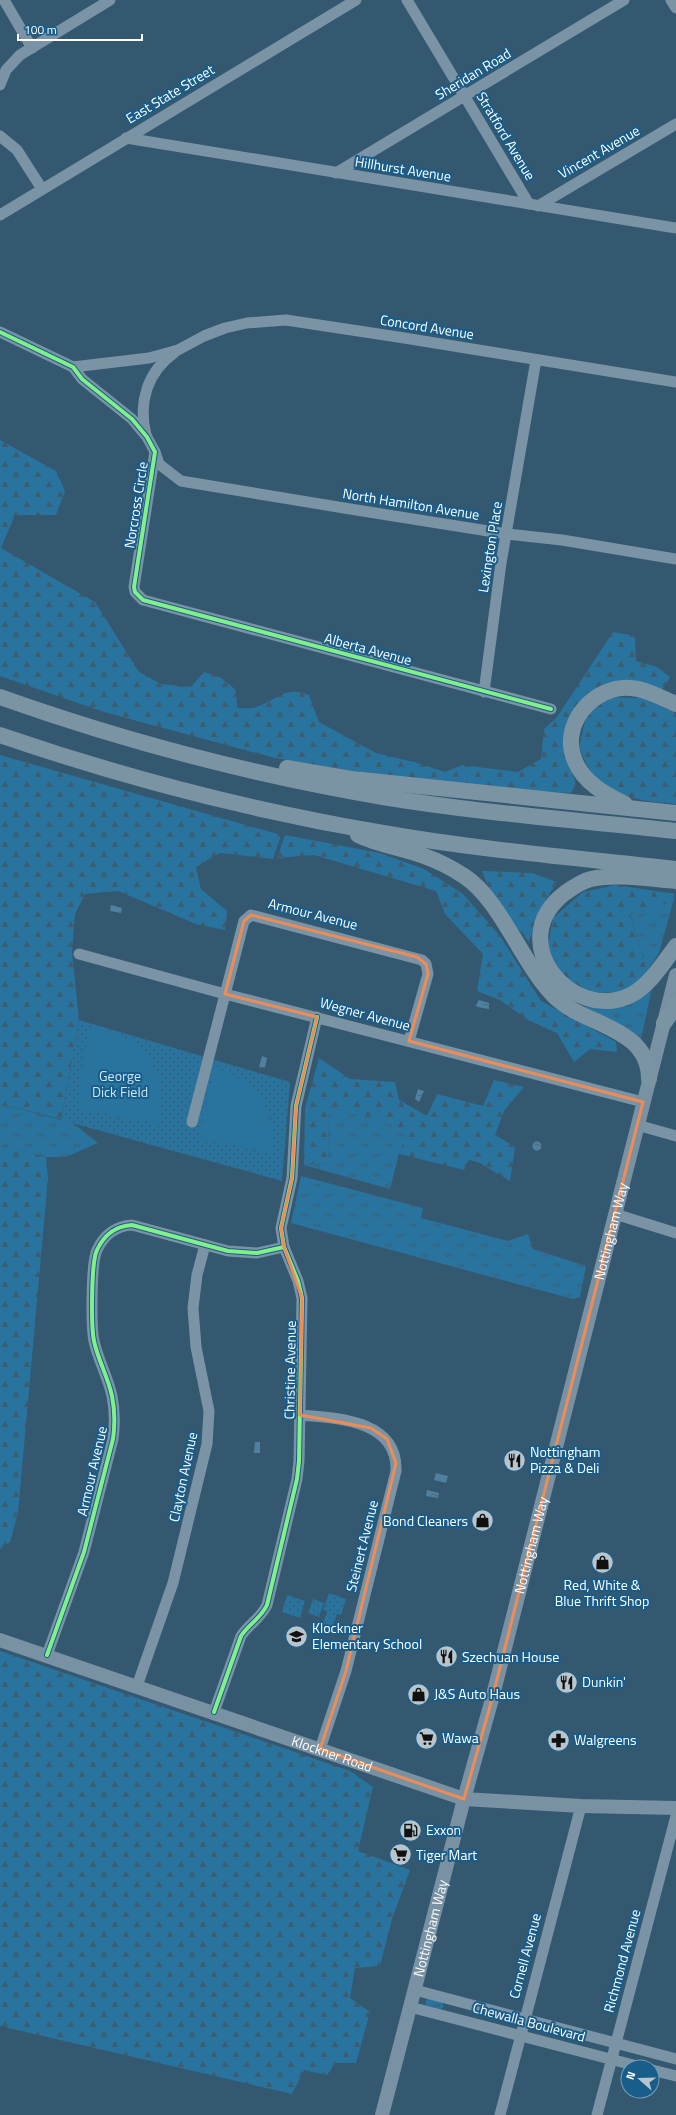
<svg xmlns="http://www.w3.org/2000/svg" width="676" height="2115" font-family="'Titillium Web',sans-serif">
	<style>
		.grass { fill: url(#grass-tufts) }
		.forest { fill: url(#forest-firs) }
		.park { fill: url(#park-dots) }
		.pitch { fill: #29739f }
		.water { fill: url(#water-ripples) }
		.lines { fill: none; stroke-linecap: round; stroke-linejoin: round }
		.minor { stroke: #7a94a5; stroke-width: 11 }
		.major { stroke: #7992a3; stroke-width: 14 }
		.highway { stroke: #7b94a4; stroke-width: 16 }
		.cycleway-casing { stroke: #195d8a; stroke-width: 6 }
		.cycleway { stroke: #82f089; stroke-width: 4 }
		.marked { fill: none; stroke: #ef8b55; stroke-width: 3; stroke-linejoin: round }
		.labels { text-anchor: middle; stroke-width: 4; stroke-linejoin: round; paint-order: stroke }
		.street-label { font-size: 14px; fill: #fff; stroke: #195d8a }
		.park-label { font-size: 14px; fill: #c8e7fa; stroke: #195d8a }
		.poi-label { font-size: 14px; fill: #fff; stroke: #195d8a; text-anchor: start }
	</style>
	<defs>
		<pattern id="grass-tufts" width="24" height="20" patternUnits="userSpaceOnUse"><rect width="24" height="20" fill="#29739f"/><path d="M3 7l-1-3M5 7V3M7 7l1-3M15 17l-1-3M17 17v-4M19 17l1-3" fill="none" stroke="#3e5c6d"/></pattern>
		<pattern id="forest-firs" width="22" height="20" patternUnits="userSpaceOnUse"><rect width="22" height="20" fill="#29739f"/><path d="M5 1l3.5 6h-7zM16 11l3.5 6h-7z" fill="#3e5c6d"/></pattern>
		<pattern id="park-dots" width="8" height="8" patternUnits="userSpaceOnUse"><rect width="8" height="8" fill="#29739f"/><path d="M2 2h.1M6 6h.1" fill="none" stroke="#3e5c6d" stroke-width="1.8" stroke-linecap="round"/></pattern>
		<pattern id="water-ripples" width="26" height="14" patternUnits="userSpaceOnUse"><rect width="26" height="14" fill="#50809f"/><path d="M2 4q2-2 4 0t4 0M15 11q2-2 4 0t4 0" fill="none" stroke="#4e697a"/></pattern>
	</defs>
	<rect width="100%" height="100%" fill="#335870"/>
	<!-- grass -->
	<g class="grass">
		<path d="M673,902L659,953L647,972L630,913Z"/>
		<path d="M652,987L641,1040L578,1007L628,1006Z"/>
		<path d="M0,1104L73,1123L98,1143L66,1157H46L0,1145Z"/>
		<path d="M329,1107L410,1130L399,1154L390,1189L304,1165L328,1163Z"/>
		<path d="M301,1176L423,1208L421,1218L508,1241L528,1234L533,1249L586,1266L580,1297L573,1299L291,1223Z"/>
		<path d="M427,1998L443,2003V2008L440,2009L425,2005Z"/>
	</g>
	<!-- forest -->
	<g class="forest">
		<path d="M0,440L56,471L65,491L56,515H15L1,548L95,602L139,672L161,684L191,687L204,672L220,677L236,690L237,708C243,708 251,709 256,707C277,700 285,685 309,695L319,722L376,753L414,762L445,772L462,765L518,772L541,759L544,729L557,717L613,632L635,636L636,661L657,667L670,677L662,690L599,689L564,749L576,784L571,793L442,785L275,758L104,712L0,676Z"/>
		<path d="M604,697L642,698L676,713V804C648,802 613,798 593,774C587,767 583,756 579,747L586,717Z"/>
		<path d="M0,755L281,835L273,859L220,853L196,867L201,889L227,911L225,930L196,924L118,891L85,894L75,914L72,952L79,1020L61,1119L0,1104Z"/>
		<path d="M285,835L380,853L424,869L463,894L500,936L541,1001L616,1042L617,1052L590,1049L574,1062L557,1033L528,1020L500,1000L477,991L483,954L445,914L436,891L314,855L277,858Z"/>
		<path d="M482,871L532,873L557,882L539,911L529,942L494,901Z"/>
		<path d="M615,885L676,894L673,902L630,914L647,972L626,993L594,992L567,982L547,951L553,918L583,892Z"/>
		<path d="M319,1058L350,1079L395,1082L399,1100L427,1116L437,1094L483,1106L494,1080L524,1087L504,1111L495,1135L515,1147L510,1181L478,1162L469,1160L464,1170L399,1154L409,1130L329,1107L328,1163L304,1165L305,1108Z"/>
		<path d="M0,1145L46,1157L48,1178L18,1513L10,1542L0,1549Z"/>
		<path d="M0,1651L350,1771L373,1787L358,1851L410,1870L392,1919L380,1966L355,1968L350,1998L370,2012L356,2063H336L327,2075L304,2070L292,2094L0,2026Z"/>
	</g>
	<!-- park -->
	<g class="park">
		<path d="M79,1020L290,1082L282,1181L61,1120Z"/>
		<path d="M329,1593L346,1599L341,1615L337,1614L332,1628L323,1624L327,1611L323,1610Z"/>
		<path d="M287,1595L305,1601L300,1618L282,1612Z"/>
		<path d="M313,1599L324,1603L319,1617L308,1613Z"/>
	</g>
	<!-- pitch -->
	<g class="pitch">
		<path d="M88,1028C140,1030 172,1073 159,1124L82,1109L78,1102Z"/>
		<path d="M214,1067C260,1084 273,1102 271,1152L202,1139L200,1135Z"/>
	</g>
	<!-- water -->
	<g class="water">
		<path d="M111,905L122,908L121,913L110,911Z"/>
		<path d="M479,1000L489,1003V1009L477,1007L476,1005Z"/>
		<path d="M262,1056L267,1058L265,1068L259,1067Z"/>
		<path d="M418,1089L424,1091L419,1102L415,1099Z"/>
		<circle cx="537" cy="1146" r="4.5"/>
		<path d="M255,1442H260V1453H254Z"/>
		<path d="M436,1473L448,1476L446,1483L434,1480Z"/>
		<path d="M427,1490L439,1493L438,1498L426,1496Z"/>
	</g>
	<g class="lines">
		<!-- minor -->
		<g class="minor">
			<path d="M4,0L32,48"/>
			<path d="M407,0L529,204"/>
			<path d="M671,0L676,8"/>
			<path d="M0,85L6,70L20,55L110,0"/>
			<path d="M0,136L17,150L42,189"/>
			<path d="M126,138L676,228"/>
			<path d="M336,173L624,0"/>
			<path d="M538,206L676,124"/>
			<path d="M0,215L356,0"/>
			<path d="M0,332L73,367L82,379L132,419L147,437L155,452L134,587L135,592L143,600L551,709"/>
			<path d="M73,367L149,358L178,350L204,336L225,328L247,323L286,320L398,337L676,382"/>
			<path d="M146,435C138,403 147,372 174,353"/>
			<path d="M155,452L159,464L181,481L344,508L507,534L562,540L676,559"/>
			<path d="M484,692L501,563L536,360"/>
			<path d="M79,954L225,994L643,1102"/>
			<path d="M192,1122L244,921L251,915L422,960L426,964L428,974L409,1041"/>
			<path d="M637,1125L676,1136"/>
			<path d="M615,1214L676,1233"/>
			<path d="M300,1415C337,1418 398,1420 396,1471L346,1671L320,1749"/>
			<path d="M47,1655L84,1552L113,1439C115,1425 115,1411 112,1396C108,1377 98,1360 94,1341C91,1327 91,1262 97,1250C104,1235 116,1226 132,1225L228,1251L257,1253L284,1247"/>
			<path d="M137,1686L173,1583L207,1444L209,1411L196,1347L193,1308L197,1275L205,1245"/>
			<path d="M214,1712L241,1636C249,1624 261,1618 267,1605L297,1479L299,1461L302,1298L298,1281L284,1247L281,1228L292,1178L296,1106L317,1017"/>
			<path d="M415,1990L676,2059"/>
			<path d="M410,2007L641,2067"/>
			<path d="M652,2070L676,2076"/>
			<path d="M500,2115L581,1806"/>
			<path d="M597,2115L676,1816"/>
		</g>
		<!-- major -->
		<g class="major">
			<path id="s1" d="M0,1640L464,1799L581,1806L676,1808"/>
			<path id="s2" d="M382,2115L464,1799L492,1699L676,975"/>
		</g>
		<!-- highway -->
		<g class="highway">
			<path d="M0,697C124,741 253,775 383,797C480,813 578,820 676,831"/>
			<path d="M0,735C125,778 253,811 383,833C480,850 578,858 676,869"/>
			<path d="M287,768L352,779L676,813"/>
			<path d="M625,804C605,794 584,783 575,761C559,725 593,685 631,688C647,689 661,698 676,704"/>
			<path d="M358,835C379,845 402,848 424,856C438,861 452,868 464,876C501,900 523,966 555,997C585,1026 649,1027 649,1079"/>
			<path d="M676,881C649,879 618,873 591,879C582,881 572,888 565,893C502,941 572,1024 631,995C650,985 664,962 676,946"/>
			<path d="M664,1023L676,1006"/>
		</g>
		<defs>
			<g id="cycleway">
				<path d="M0,332L73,367L82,379L132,419L147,437L155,452L134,587L135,592L143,600L551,709"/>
				<path d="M47,1655L84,1552L113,1439C115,1425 115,1411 112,1396C108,1377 98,1360 94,1341C91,1327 91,1262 97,1250C104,1235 116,1226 132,1225L228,1251L257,1253L284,1247"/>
				<path d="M214,1712L241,1636C249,1624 261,1618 267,1605L297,1479L299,1461L302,1298L298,1281L284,1247L281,1228L292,1178L296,1106L317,1017"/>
			</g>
		</defs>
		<!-- cycleway casing -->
		<use href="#cycleway" class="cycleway-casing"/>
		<!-- cycleway -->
		<use href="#cycleway" class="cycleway"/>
	</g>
	<!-- marked area -->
	<path class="marked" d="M251,915L417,957L426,964L428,974L409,1041L643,1102L492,1699L464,1799L320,1749L346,1671L396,1463L387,1439L371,1428L300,1415L302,1298L284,1247L281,1228L292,1178L296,1106L317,1017L225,994L244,921Z"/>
	<!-- icons -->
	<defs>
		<symbol id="restaurant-disc" viewBox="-11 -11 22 22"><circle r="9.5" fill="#b8c5cd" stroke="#195d8a"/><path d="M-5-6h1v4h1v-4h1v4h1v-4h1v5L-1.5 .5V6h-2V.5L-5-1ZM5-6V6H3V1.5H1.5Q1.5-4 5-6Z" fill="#111"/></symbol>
		<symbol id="shop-disc" viewBox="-11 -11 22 22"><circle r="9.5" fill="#b8c5cd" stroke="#195d8a"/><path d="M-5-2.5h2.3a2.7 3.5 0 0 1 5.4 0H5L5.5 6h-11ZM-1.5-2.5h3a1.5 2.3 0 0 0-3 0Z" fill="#111"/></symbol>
		<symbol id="school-disc" viewBox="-11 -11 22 22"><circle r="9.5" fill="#b8c5cd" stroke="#195d8a"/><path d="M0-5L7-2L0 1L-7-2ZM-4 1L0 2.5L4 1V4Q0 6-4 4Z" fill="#111"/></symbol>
		<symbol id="supermarket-disc" viewBox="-11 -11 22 22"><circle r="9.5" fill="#b8c5cd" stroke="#195d8a"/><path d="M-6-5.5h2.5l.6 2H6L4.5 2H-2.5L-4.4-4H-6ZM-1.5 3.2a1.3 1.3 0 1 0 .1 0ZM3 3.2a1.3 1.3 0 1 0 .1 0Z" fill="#111"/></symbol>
		<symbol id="pharmacy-disc" viewBox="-11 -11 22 22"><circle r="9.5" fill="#b8c5cd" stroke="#195d8a"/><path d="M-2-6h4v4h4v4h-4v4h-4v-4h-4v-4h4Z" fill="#111"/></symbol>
		<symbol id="fuel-disc" viewBox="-11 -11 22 22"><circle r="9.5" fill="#b8c5cd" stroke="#195d8a"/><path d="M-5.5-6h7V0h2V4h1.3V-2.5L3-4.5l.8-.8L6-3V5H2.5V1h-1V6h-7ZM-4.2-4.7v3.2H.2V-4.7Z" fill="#111"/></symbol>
	</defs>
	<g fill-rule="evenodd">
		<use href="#restaurant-disc" x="502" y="1448" width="25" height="25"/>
		<use href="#shop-disc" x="470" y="1508" width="25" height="25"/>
		<use href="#shop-disc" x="590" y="1550" width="25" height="25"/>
		<use href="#school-disc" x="284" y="1624" width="25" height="25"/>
		<use href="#restaurant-disc" x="434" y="1644" width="25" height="25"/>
		<use href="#restaurant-disc" x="554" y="1670" width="25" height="25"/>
		<use href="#shop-disc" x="406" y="1682" width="25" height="25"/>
		<use href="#supermarket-disc" x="414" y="1726" width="25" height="25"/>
		<use href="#pharmacy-disc" x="546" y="1728" width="25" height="25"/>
		<use href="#fuel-disc" x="398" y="1818" width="25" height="25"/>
		<use href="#supermarket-disc" x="388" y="1842" width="25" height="25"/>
	</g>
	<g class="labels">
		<!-- street labels -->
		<g class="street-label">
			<text transform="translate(473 74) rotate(-31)" y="5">Sheridan Road</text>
			<text transform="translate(170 94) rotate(-31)" y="5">East State Street</text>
			<text transform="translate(506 136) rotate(59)" y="5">Stratford Avenue</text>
			<text transform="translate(599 152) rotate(-30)" y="5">Vincent Avenue</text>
			<text transform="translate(403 169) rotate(9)" y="5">Hillhurst Avenue</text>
			<text transform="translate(427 327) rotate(9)" y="5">Concord Avenue</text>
			<text transform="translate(411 504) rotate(9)" y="5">North Hamilton Avenue</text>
			<text transform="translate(136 505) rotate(-81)" y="5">Norcross Circle</text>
			<text transform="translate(490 547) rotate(-81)" y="5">Lexington Place</text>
			<text transform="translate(368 649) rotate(15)" y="5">Alberta Avenue</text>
			<text transform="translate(313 914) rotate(14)" y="5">Armour Avenue</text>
			<text transform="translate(365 1014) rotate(15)" y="5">Wegner Avenue</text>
			<text dy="5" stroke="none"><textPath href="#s2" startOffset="913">Nottingham Way</textPath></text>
			<text transform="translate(290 1370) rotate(-89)" y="5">Christine Avenue</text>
			<text transform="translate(92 1471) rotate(-77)" y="5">Armour Avenue</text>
			<text transform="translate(183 1477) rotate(-78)" y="5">Clayton Avenue</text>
			<text dy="5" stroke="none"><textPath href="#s2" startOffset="589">Nottingham Way</textPath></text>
			<text transform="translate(362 1546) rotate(-76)" y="5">Steinert Avenue</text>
			<text dy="5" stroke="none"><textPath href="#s1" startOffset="351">Klockner Road</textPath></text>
			<text dy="5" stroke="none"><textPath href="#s2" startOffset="193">Nottingham Way</textPath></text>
			<text transform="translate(525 1956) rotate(-75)" y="5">Cornell Avenue</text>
			<text transform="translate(622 1961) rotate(-75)" y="5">Richmond Avenue</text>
			<text transform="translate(529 2022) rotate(15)" y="5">Chewalla Boulevard</text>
		</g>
		<!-- park labels -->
		<g class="park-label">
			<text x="120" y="1081">George<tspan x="120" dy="16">Dick Field</tspan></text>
		</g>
		<!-- poi labels -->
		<g class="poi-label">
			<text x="530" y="1457">Nottingham<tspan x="530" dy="16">Pizza &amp; Deli</tspan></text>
			<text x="468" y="1526" text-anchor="end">Bond Cleaners</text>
			<text x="602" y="1590" text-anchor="middle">Red, White &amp;<tspan x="602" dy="16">Blue Thrift Shop</tspan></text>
			<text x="312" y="1633">Klockner<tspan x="312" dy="16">Elementary School</tspan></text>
			<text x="462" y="1662">Szechuan House</text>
			<text x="582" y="1687">Dunkin'</text>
			<text x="434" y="1699">J&amp;S Auto Haus</text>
			<text x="442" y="1743">Wawa</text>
			<text x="574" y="1745">Walgreens</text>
			<text x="426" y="1835">Exxon</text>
			<text x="416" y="1860">Tiger Mart</text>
		</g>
	</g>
	<!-- north arrow -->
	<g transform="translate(640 2079) rotate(290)"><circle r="19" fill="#195d8a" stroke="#759eb9"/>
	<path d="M0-3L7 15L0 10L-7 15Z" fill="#b8c5cd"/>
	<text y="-6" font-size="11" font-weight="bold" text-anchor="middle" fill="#ffffff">N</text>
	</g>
	<!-- scale -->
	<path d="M18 34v6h124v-6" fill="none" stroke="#ffffff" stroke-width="2"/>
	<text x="24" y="34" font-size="12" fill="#ffffff" stroke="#195d8a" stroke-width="3" paint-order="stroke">100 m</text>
</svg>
